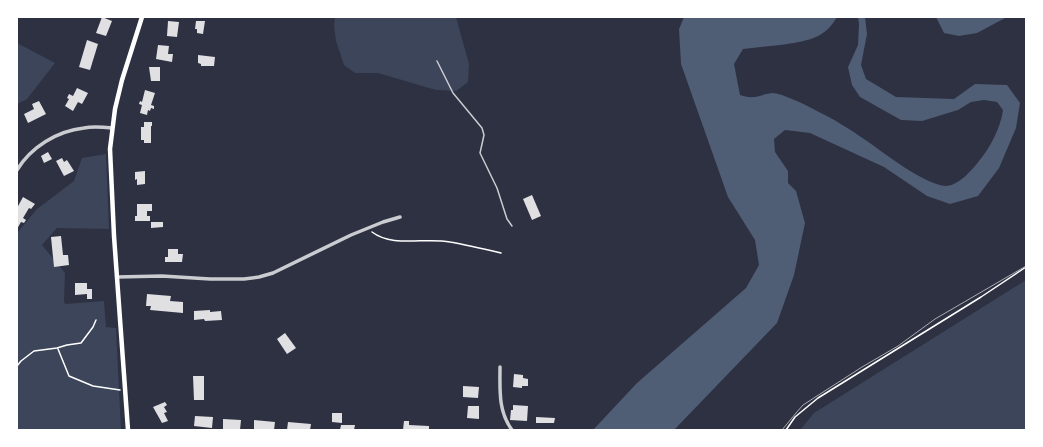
<svg xmlns="http://www.w3.org/2000/svg" width="1043" height="447" font-family="Manrope,sans-serif">
	<style>
		.green { fill: #3c4559 }
		.water { fill: #4f5d75 }
		.building { fill: #e0e0e3 }
		.lines { fill: none; stroke-linecap: round; stroke-linejoin: round }
		.path { stroke: #fff; stroke-width: 1.5 }
		.service { stroke: #caccd0; stroke-width: 1.5 }
		.minor { stroke: #caccd0; stroke-width: 3.5 }
		.secondary { stroke: #fff; stroke-width: 4.5 }
		.tram { stroke: #abadb3; stroke-width: 1 }
	</style>
	<rect width="100%" height="100%" fill="#2d3142"/>
	<!-- green -->
	<g class="green">
		<path d="M335,17H456L469,64L468,82L456,91L436,90L378,73H355L344,65L336,41L334,26Z"/>
		<path d="M17,43L55,63L27,99L17,104Z"/>
		<path d="M106,154L109,229L57,228L42,245L65,273L64,301L65,304L104,301L106,327L116,328L121,430H17V233L37,209L74,181L82,158Z"/>
		<path d="M1026,280V430H800L814,413Z"/>
	</g>
	<!-- water -->
	<g class="water">
		<path d="M684,17H837C833,24 827,31 820,35C803,45 763,46 743,49L734,64L740,95C755,100 758,95 772,93C782,93 808,106 817,111C834,119 851,130 867,141C884,153 925,185 946,186C958,186 972,170 979,161C990,148 1001,127 1003,110L997,102L984,100L971,102L958,110L922,121L901,120L860,97L852,85L848,67L858,45L859,24L858,17H865L867,34L861,65L866,79L896,97L954,99L975,84L1007,85L1020,103L1016,128L999,168L978,196L950,204L927,196L884,167L810,133L785,130L774,139L775,152L788,171V183L796,191L805,223L794,275L777,323L674,430H593L637,383L746,288L759,265L755,240L728,197L681,64L679,29Z"/>
		<path d="M936,17H1007L977,33L959,36L944,33Z"/>
	</g>
	<!-- building -->
	<g class="building">
		<path d="M102,17L112,21L106,36L96,33Z"/>
		<path d="M168,21L179,22L177,37L167,36Z"/>
		<path d="M196,21H205L203,34L197,33V29H195Z"/>
		<path d="M87,40L98,44L90,70L79,67Z"/>
		<path d="M158,45L169,46L168,54H173L172,62L156,59Z"/>
		<path d="M198,55L215,57L214,66H201V64L198,63Z"/>
		<path d="M149,67H160V81H151Z"/>
		<path d="M77,88L88,93L82,104L78,102L73,111L65,106L69,99L67,98L69,94L73,96Z"/>
		<path d="M145,90L155,93L151,105L154,106V109L151,108L150,111L148,110L147,115L140,113L142,105L139,104L140,101L142,102Z"/>
		<path d="M39,101L46,114L28,123L24,114L34,109L32,104Z"/>
		<path d="M144,122H152V126H151V143H144V140H141V127H144Z"/>
		<path d="M48,152L52,159L44,163L41,156Z"/>
		<path d="M62,158L64,162L67,160L74,171L64,176L56,161Z"/>
		<path d="M145,171V184L137,185V179L135,180V172Z"/>
		<path d="M532,195L541,216L532,220L523,199Z"/>
		<path d="M23,197L35,204L31,209L29,208L23,218L26,220L24,223L21,222L17,229V208Z"/>
		<path d="M137,204H152V211H147V216H150V221H135V216H137Z"/>
		<path d="M151,222H163V227L151,228Z"/>
		<path d="M61,236L63,255H68L69,265L54,267L51,237Z"/>
		<path d="M168,249H178V254H183L182,262H165V257H168Z"/>
		<path d="M75,283H87V289H92V299H87V294L75,295Z"/>
		<path d="M147,294L171,296L170,301L183,302V313L150,310L151,306H146Z"/>
		<path d="M210,310V312L221,311L222,320L205,321L204,319L194,320V311Z"/>
		<path d="M285,333L296,348L287,354L277,339Z"/>
		<path d="M514,374L523,375V378L528,379V386H522V388L513,387Z"/>
		<path d="M193,376H204V400H194Z"/>
		<path d="M463,386L479,387L478,398L463,397Z"/>
		<path d="M165,402L167,405L164,407L167,412L164,413L168,421L162,423L153,407Z"/>
		<path d="M513,405L528,406L527,421L510,420L511,410H513Z"/>
		<path d="M468,406H479V419L467,418Z"/>
		<path d="M332,413H342V423L332,422Z"/>
		<path d="M195,416L213,417L212,428L194,426Z"/>
		<path d="M536,417L555,418L554,423H536Z"/>
		<path d="M223,419L241,420L240,430L223,429Z"/>
		<path d="M254,420L275,422L274,430H254Z"/>
		<path d="M404,421H409V425L429,426V430H403Z"/>
		<path d="M288,422L311,424L310,430H287Z"/>
		<path d="M341,425H355L354,430H340Z"/>
	</g>
	<g class="lines">
		<!-- path -->
		<g class="path">
			<path d="M372,232C393,248 425,237 450,242C467,245 484,249 501,253"/>
			<path d="M58,349L69,376L93,386L120,390"/>
			<path d="M17,366L21,361L34,351L57,348L67,345L81,343L93,327L96,320"/>
			<path d="M786,430L795,417L818,398L981,297L1026,267"/>
		</g>
		<!-- service -->
		<path class="service" d="M437,61L453,93L482,128L484,135L480,153L497,188L507,219L512,226"/>
		<!-- minor -->
		<g class="minor">
			<path d="M17,170C31,147 57,131 84,128C93,126 103,127 112,128"/>
			<path d="M117,277L162,276L210,279H244L259,277L273,273L351,235L383,222L400,217"/>
			<path d="M500,367C500,390 498,411 512,430"/>
		</g>
		<!-- secondary -->
		<path class="secondary" d="M128,430L114,236L110,149L115,109L122,80L142,17"/>
		<!-- tram -->
		<path class="tram" d="M782,430L796,413L803,405L862,367L898,346L935,319L1026,266"/>
	</g>
	<!-- border -->
	<rect width="1043" height="447" fill="none" stroke="#ffffff" stroke-width="36"/>
</svg>
